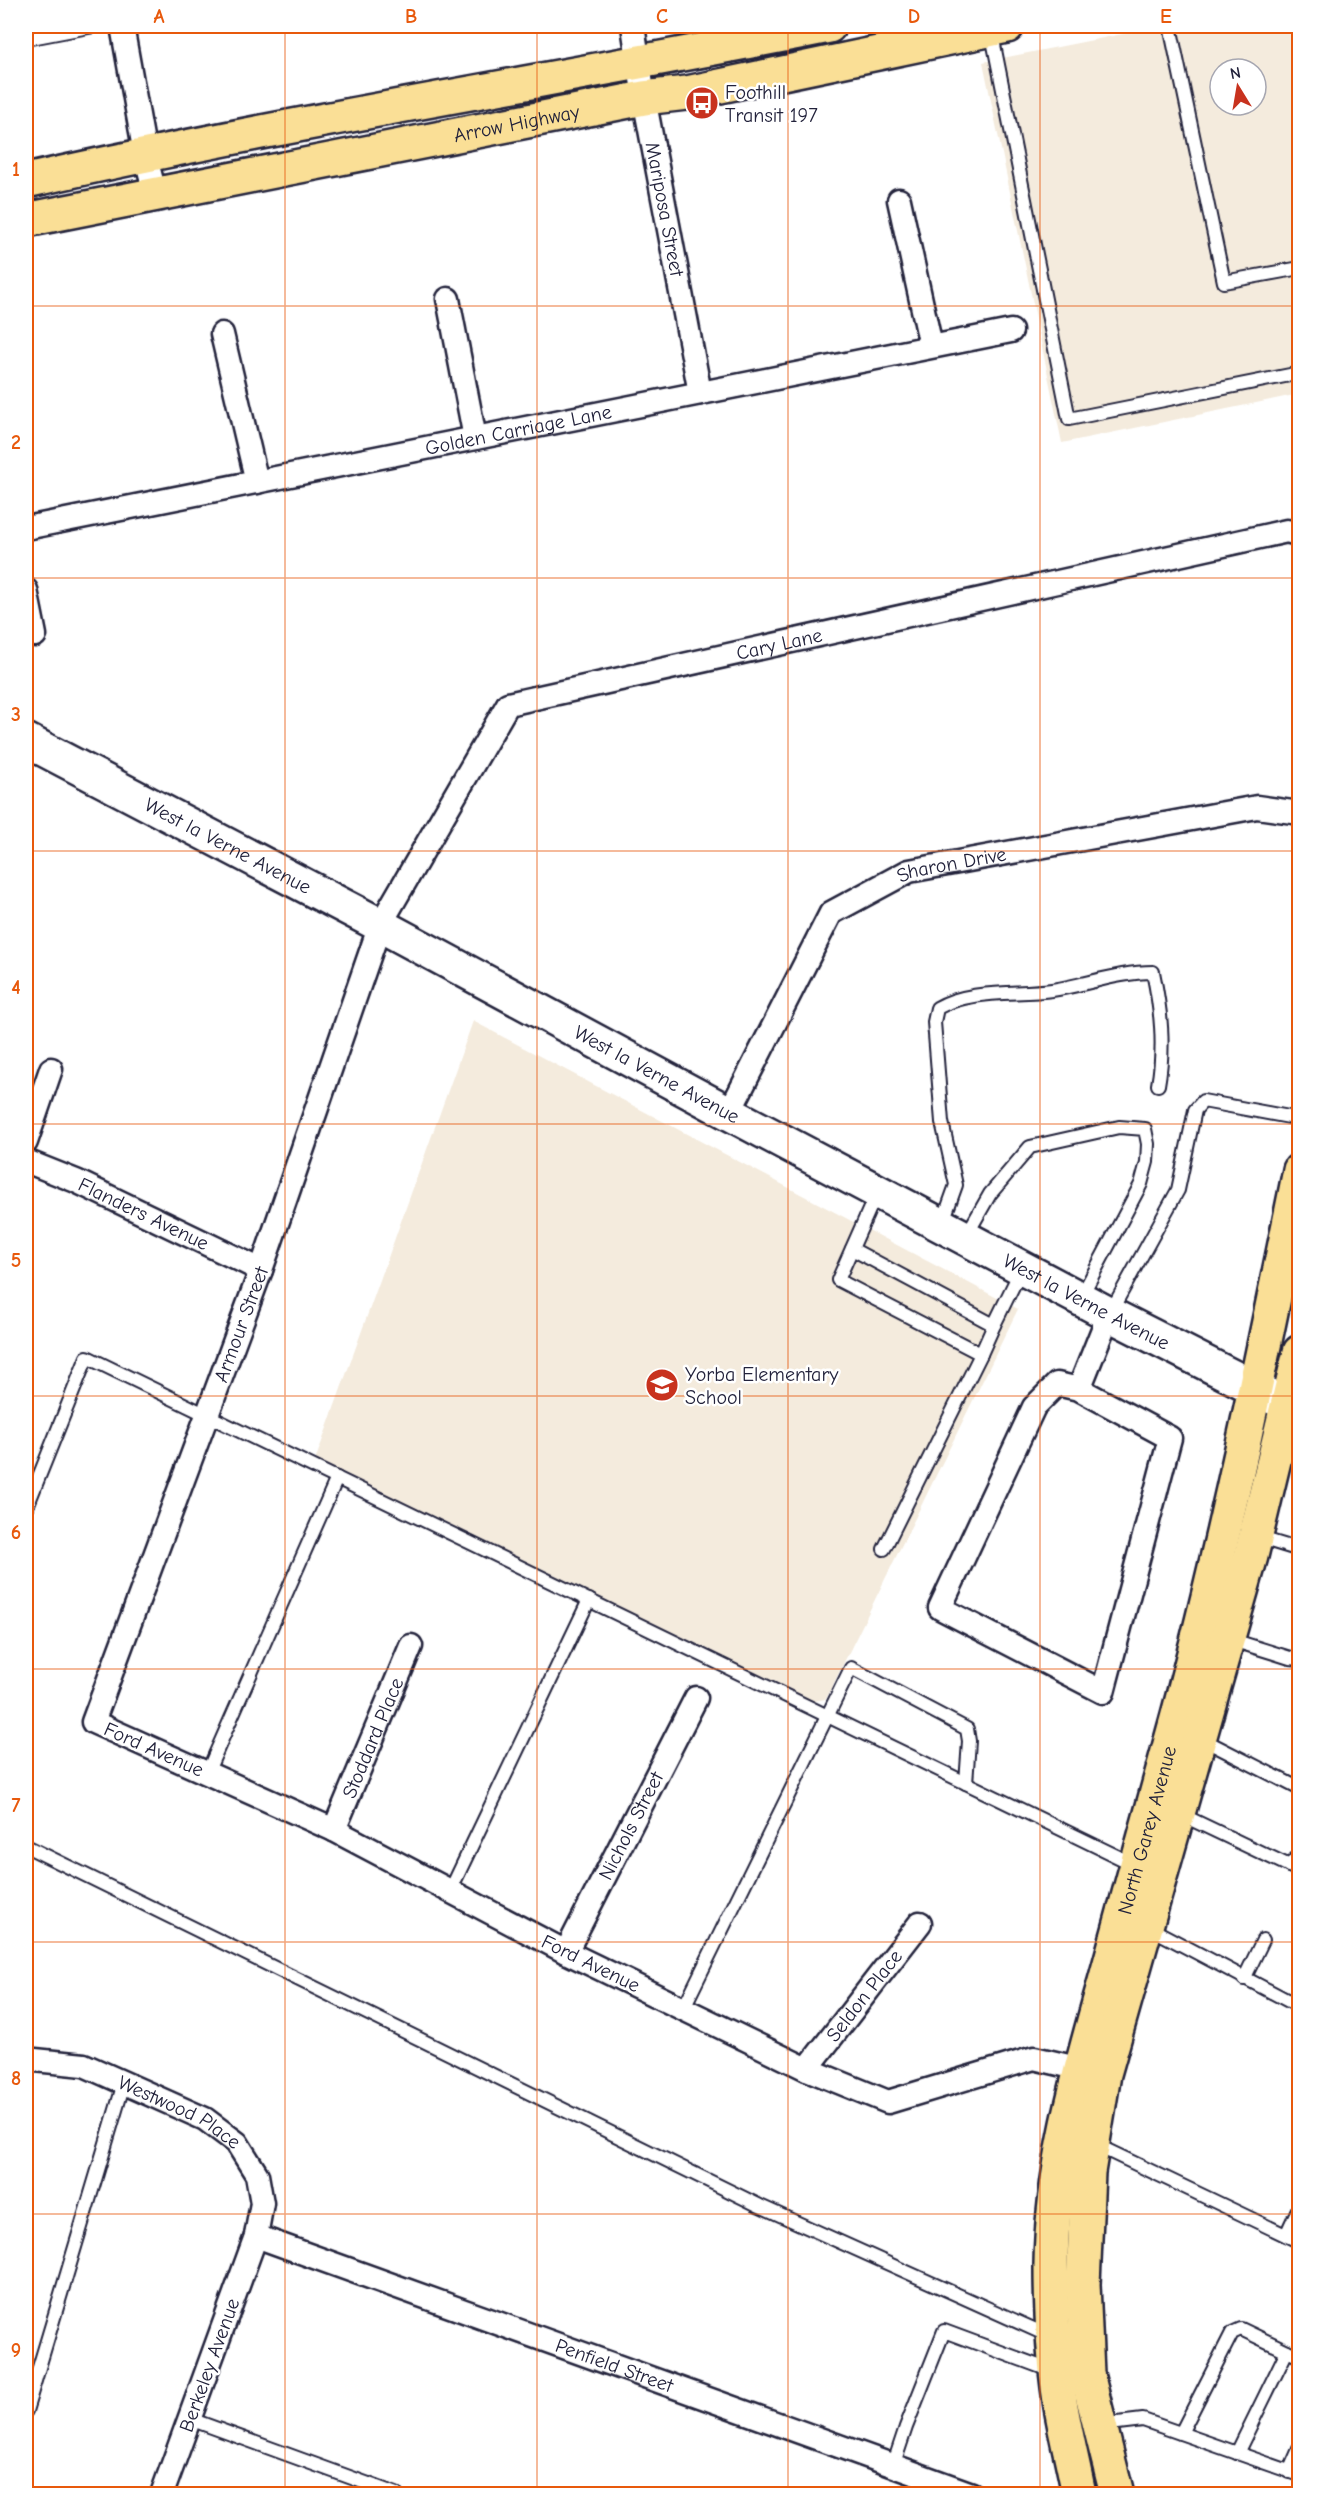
<svg xmlns="http://www.w3.org/2000/svg" width="1325" height="2520" font-family="'Comic Neue',sans-serif">
	<style>
		.built { fill: #f4ebdd; fill-rule: evenodd }
		.lines { fill: none; stroke-linecap: round; stroke-linejoin: round }
		.lane-casing { stroke: #22223b; stroke-width: 16 }
		.street-casing { stroke: #22223b; stroke-width: 27 }
		.secondary-casing { stroke: #22223b; stroke-width: 38 }
		.primary-casing { stroke: #22223b; stroke-width: 38 }
		.lane { stroke: #fff; stroke-width: 12 }
		.street { stroke: #fff; stroke-width: 22 }
		.secondary { stroke: #fff; stroke-width: 33 }
		.primary { stroke: #fadf96; stroke-width: 33 }
		.grid { fill: none; stroke: #e8590c; stroke-width: 1.5; stroke-opacity: 0.55 }
		.labels { text-anchor: middle; stroke-width: 5; stroke-linejoin: round; paint-order: stroke }
		.poi-label { font-size: 20px; fill: #22223b; stroke: #fff; text-anchor: start }
		.street-label { font-size: 20px; fill: #22223b; stroke: #fff }
		.neatline { fill: none; stroke: #e8590c; stroke-width: 2 }
		.grid-label { font-size: 20px; text-anchor: middle; font-weight: bold; fill: #e8590c }
	</style>
	<rect width="100%" height="100%" fill="#fff"/>
	<filter id="ink" filterUnits="userSpaceOnUse"><feTurbulence type="fractalNoise" baseFrequency=".0167" numOctaves="2"/><feDisplacementMap in="SourceGraphic" scale="12" xChannelSelector="R" yChannelSelector="G"/><feConvolveMatrix kernelMatrix="1 2 1 2 8 2 1 2 1" color-interpolation-filters="sRGB"/></filter>
	<g filter="url(#ink)">
		<!-- built -->
		<g class="built">
			<path d="M1163,26H1299V394L1062,443L983,62ZM1220,69H1256V105H1220Z"/>
			<path d="M473,1021L1018,1309L826,1699L809,1702L315,1461Z"/>
		</g>
		<g class="lines">
			<defs>
				<g id="lane">
					<path d="M1170,26L1224,282L1300,268"/>
					<path d="M991,30L1069,419L1300,373"/>
					<path d="M26,39L94,26"/>
					<path d="M877,1192L838,1280L981,1354L994,1325"/>
					<path d="M942,1224L956,1185L942,1122L934,1022L937,1008C970,989 1015,995 1052,990C1086,985 1118,972 1153,972C1161,1010 1165,1046 1158,1085"/>
					<path d="M966,1236L990,1194L1030,1147L1119,1127L1145,1129L1148,1144L1147,1162L1141,1184L1081,1297"/>
					<path d="M852,1249L994,1325L1022,1268"/>
					<path d="M1110,1313L1178,1190L1195,1110L1203,1101L1300,1119"/>
					<path d="M26,1509L87,1357L1135,1865"/>
					<path d="M1257,1537L1300,1550"/>
					<path d="M884,1549L981,1354"/>
					<path d="M1229,1639L1290,1658L1300,1659"/>
					<path d="M1202,1739L1300,1789"/>
					<path d="M207,1773L337,1478"/>
					<path d="M1180,1814L1300,1871"/>
					<path d="M26,1846L760,2206L1038,2331L1051,2334"/>
					<path d="M1289,1866L1300,1854"/>
					<path d="M450,1891L589,1600"/>
					<path d="M1148,1927L1300,2007"/>
					<path d="M1244,1979L1263,1940"/>
					<path d="M683,2009L851,1668L967,1729L969,1741L966,1783"/>
					<path d="M1094,2144L1300,2242"/>
					<path d="M1286,2235L1300,2205"/>
					<path d="M26,2411L124,2083"/>
					<path d="M190,2419L396,2494"/>
					<path d="M1101,2425L1143,2420L1300,2475"/>
					<path d="M1181,2433L1232,2333L1241,2329L1300,2357"/>
					<path d="M1237,2453L1287,2351"/>
					<path d="M893,2466L906,2427L944,2331L1052,2371"/>
					<path d="M1289,2472L1300,2447"/>
				</g>
				<g id="street">
					<path d="M122,26L145,154L155,193"/>
					<path id="s1" d="M633,26L644,98L700,393"/>
					<path d="M899,200L931,346"/>
					<path d="M448,299L475,438"/>
					<path d="M222,334L257,482"/>
					<path id="s2" d="M26,528L1011,331"/>
					<path d="M26,590L35,635"/>
					<path id="s3" d="M729,1113L831,913L909,871L1257,807L1300,813"/>
					<path d="M26,1142L51,1069"/>
					<path id="s4" d="M26,1161L76,1181L261,1270"/>
					<path d="M1079,1389L1170,1438L1103,1692L940,1608L1034,1407L1057,1384L1079,1389L1109,1314"/>
					<path id="s5" d="M334,1830L411,1646"/>
					<path id="s6" d="M566,1952L696,1698"/>
					<path id="s7" d="M26,2062L35,2060L84,2065L205,2119L237,2143L257,2175L262,2203L256,2236L162,2494"/>
					<path id="s8" d="M807,2069L920,1923"/>
					<path id="s9" d="M1094,2072L1034,2058L888,2102L807,2069L566,1952L334,1830L93,1722L261,1270L380,925L508,704L1287,531L1300,535"/>
					<path id="s10" d="M256,2236L972,2494"/>
				</g>
				<g id="secondary">
					<path id="s11" d="M26,740L380,925L729,1113L1109,1314L1300,1411"/>
				</g>
				<g id="primary">
					<path d="M26,181C292,121 562,79 829,26"/>
					<path id="s12" d="M26,220L644,98L687,93L1007,26"/>
					<path id="s13" d="M1079,2494C1073,2463 1065,2432 1060,2401C1053,2356 1051,2310 1051,2265C1052,2168 1078,2077 1104,1985C1129,1895 1154,1805 1178,1715C1226,1535 1263,1353 1300,1170"/>
					<path d="M1117,2494L1087,2374L1083,2284L1088,2172L1104,2074L1251,1556L1300,1352"/>
				</g>
			</defs>
			<!-- lane casing -->
			<use href="#lane" class="lane-casing"/>
			<!-- street casing -->
			<use href="#street" class="street-casing"/>
			<!-- secondary casing -->
			<use href="#secondary" class="secondary-casing"/>
			<!-- primary casing -->
			<use href="#primary" class="primary-casing"/>
			<!-- lane -->
			<use href="#lane" class="lane"/>
			<!-- street -->
			<use href="#street" class="street"/>
			<!-- secondary -->
			<use href="#secondary" class="secondary"/>
			<!-- primary -->
			<use href="#primary" class="primary"/>
		</g>
	</g>
	<!-- grid -->
	<path class="grid" d="M285,26V2494M537,26V2494M788,26V2494M1040,26V2494M26,306H1300M26,578H1300M26,851H1300M26,1124H1300M26,1396H1300M26,1669H1300M26,1942H1300M26,2214H1300"/>
	<!-- icons -->
	<defs>
		<symbol id="bus-disc" viewBox="-11 -11 22 22"><circle r="9.5" fill="#c8321e" stroke="#fff"/><path d="M-5-6H5V4H4V6H2V4H-2V6H-4V4H-5ZM-3.5-4V0h7V-4ZM-3.5 1.2v1.5H-2V1.2ZM2 1.2v1.5H3.5V1.2Z" fill="#fff"/></symbol>
		<symbol id="school-disc" viewBox="-11 -11 22 22"><circle r="9.5" fill="#c8321e" stroke="#fff"/><path d="M0-5L7-2L0 1L-7-2ZM-4 1L0 2.5L4 1V4Q0 6-4 4Z" fill="#fff"/></symbol>
	</defs>
	<g fill-rule="evenodd">
		<use href="#bus-disc" x="683" y="84" width="38" height="38"/>
		<use href="#school-disc" x="643" y="1366" width="38" height="38"/>
	</g>
	<g class="labels">
		<!-- poi labels -->
		<g class="poi-label">
			<text x="725" y="99">Foothill<tspan x="725" dy="23">Transit 197</tspan></text>
			<text x="685" y="1381">Yorba Elementary<tspan x="685" dy="23">School</tspan></text>
		</g>
		<!-- street labels -->
		<g class="street-label">
			<text dy="7" stroke="none"><textPath href="#s12" startOffset="500">Arrow Highway</textPath></text>
			<text dy="7" stroke="none"><textPath href="#s1" startOffset="186">Mariposa Street</textPath></text>
			<text dy="7" stroke="none"><textPath href="#s2" startOffset="502">Golden Carriage Lane</textPath></text>
			<text dy="7" stroke="none"><textPath href="#s9" startOffset="2476">Cary Lane</textPath></text>
			<text dy="7" stroke="none"><textPath href="#s11" startOffset="228">West la Verne Avenue</textPath></text>
			<text dy="7" stroke="none"><textPath href="#s3" startOffset="356">Sharon Drive</textPath></text>
			<text dy="7" stroke="none"><textPath href="#s11" startOffset="714">West la Verne Avenue</textPath></text>
			<text dy="7" stroke="none"><textPath href="#s4" startOffset="129">Flanders Avenue</textPath></text>
			<text dy="7" stroke="none"><textPath href="#s11" startOffset="1200">West la Verne Avenue</textPath></text>
			<text dy="7" stroke="none"><textPath href="#s9" startOffset="1520">Armour Street</textPath></text>
			<text dy="7" stroke="none"><textPath href="#s5" startOffset="100">Stoddard Place</textPath></text>
			<text transform="translate(154 1749) rotate(24)" y="7">Ford Avenue</text>
			<text dy="7" stroke="none"><textPath href="#s6" startOffset="142">Nichols Street</textPath></text>
			<text dy="7" stroke="none"><textPath href="#s13" startOffset="678">North Garey Avenue</textPath></text>
			<text transform="translate(591 1963) rotate(26)" y="7">Ford Avenue</text>
			<text dy="7" stroke="none"><textPath href="#s8" startOffset="93">Seldon Place</textPath></text>
			<text dy="7" stroke="none"><textPath href="#s7" startOffset="165">Westwood Place</textPath></text>
			<text transform="translate(209 2365) rotate(-70)" y="7">Berkeley Avenue</text>
			<text dy="7" stroke="none"><textPath href="#s10" startOffset="381">Penfield Street</textPath></text>
		</g>
	</g>
	<!-- margin -->
	<rect width="1325" height="2520" fill="none" stroke="#fff" stroke-width="66"/>
	<!-- north arrow -->
	<g transform="translate(1238 87) rotate(349)"><circle r="28" fill="#ffffff" stroke="#a7a7b1" stroke-width="1.5"/>
	<path d="M0-4.5L10 22L0 15L-10 22Z" fill="#c8321e"/>
	<text y="-9" font-size="16" font-weight="bold" text-anchor="middle" fill="#22223b">N</text>
	</g>
	<rect x="33" y="33" width="1259" height="2454" class="neatline"/>
	<g class="grid-label">
		<text x="159" y="23">A</text>
		<text x="411" y="23">B</text>
		<text x="662" y="23">C</text>
		<text x="914" y="23">D</text>
		<text x="1166" y="23">E</text>
		<text x="16" y="176">1</text>
		<text x="16" y="449">2</text>
		<text x="16" y="721">3</text>
		<text x="16" y="994">4</text>
		<text x="16" y="1267">5</text>
		<text x="16" y="1539">6</text>
		<text x="16" y="1812">7</text>
		<text x="16" y="2085">8</text>
		<text x="16" y="2357">9</text>
	</g>
</svg>
